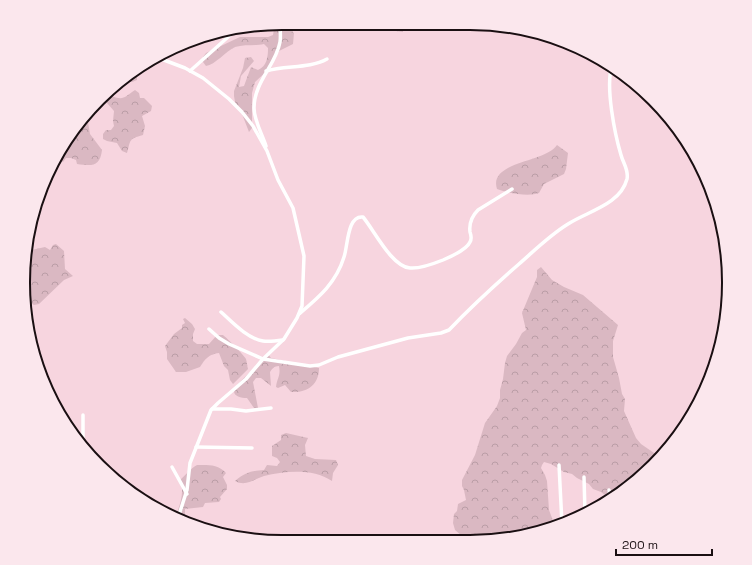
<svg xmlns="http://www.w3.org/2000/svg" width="752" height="565" font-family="'Space Grotesk',sans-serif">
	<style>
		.forest { fill: url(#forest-crowns) }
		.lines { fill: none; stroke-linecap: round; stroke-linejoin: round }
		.minor { stroke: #fff; stroke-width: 3.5 }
		.rim { fill: none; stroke: #1a0f12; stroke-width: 2 }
	</style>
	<defs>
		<pattern id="forest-crowns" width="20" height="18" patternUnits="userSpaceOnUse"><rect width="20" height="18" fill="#dab8c2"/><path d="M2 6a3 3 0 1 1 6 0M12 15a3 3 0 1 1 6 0" fill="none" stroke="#ba9da6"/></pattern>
	</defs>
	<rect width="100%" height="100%" fill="#f7d5df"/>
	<!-- forest -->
	<g class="forest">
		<path d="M284,23L294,33L293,44L279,51L270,68L255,82L252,93V128L249,132L242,114L235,102L234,96V91L243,68L245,58L251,57L254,61L241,76L239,87L244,86L251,67L258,70C267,66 268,57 268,48L264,44C255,46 244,44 235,47C226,51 215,65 206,66L203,62V57L206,53L240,37H268L273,35L274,29L270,25Z"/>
		<path d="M385,23H420L406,27L403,30V32L396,31Z"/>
		<path d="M134,73L137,75V80L132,82H121Z"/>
		<path d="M135,90L139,93L140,98H144L152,106L151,111L142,116L145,126L143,135C128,139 131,140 127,153L122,151L117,143L107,141L103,139V134L106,130H111L114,126L113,121L114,111L107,103L105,98L109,95C124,101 123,98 135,90Z"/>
		<path d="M87,116L90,134L102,150C100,167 92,166 77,164L76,160L71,158H66L63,162L56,158Z"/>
		<path d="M557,145L568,153L566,169L564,174L544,184L539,193C528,197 508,193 497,189C488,161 545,163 557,145Z"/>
		<path d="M56,244L64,251L65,269L73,276L64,280L39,304L34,305L27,301V297L24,294L27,251L45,247L50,250L53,245Z"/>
		<path d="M541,267L552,280L564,287L583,295L618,325L613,341V357L619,378L622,394L625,399L624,411L636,438L641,444L657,455L627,489L610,499L601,492L593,489L589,484L577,478L572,474L564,472L551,464L544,462L542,465L541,468L545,475L547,481L549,510L555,526L504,540H461L462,536L455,530L453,523L454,514L457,511L458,504L466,500L464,490L462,486V480L475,455L485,423L497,406L500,398V390L503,379L505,363L507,356L516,344L522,333L526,330L522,313L537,277V270Z"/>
		<path d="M185,318L192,324L195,329L193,334V341L197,344H209L217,335H223C228,339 244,355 246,359C247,362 247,366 248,369L233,384L230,380L228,370L224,366L219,353C209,354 205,359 200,367L186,372H176L167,359V352L165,346L174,334L182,328V325L185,323L183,319Z"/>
		<path d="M268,354L271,358L319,368C319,385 307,393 291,392L285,385L278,388L276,387C277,378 281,376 279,366C274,366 272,369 270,372L271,386L261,378H256L253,382L258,408H254L247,398C239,398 230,395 236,386Z"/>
		<path d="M286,433L308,438L305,445L306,456L315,459L336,460L338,465L333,473L332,481C313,468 285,471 264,476C254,479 246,487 235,481C246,472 251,471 264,470L267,465L277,466L280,462L277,458L272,456V446L281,440V435Z"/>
		<path d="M197,465C208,465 218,464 226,473L223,477L227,485V489L220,497L221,499L219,502L205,503L203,507L185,509V515L202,527L217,533L175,517C180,506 185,491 180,480C186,475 190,469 197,465Z"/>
	</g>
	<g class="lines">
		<!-- minor -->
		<g class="minor">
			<path d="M156,57L185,68L203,78L229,99L242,112L253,126L267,151L278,180L293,208L304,256L302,306L297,318L284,339L263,359L246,379L218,403L211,410L190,463L187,490L178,518"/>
			<path d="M190,71L237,29"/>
			<path d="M266,71C286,65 309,69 327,59"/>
			<path d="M266,146C262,134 254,120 254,108C254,82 276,65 280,42C281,36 280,29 280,23"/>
			<path d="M221,312C232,322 248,339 263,341C269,342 276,341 283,340"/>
			<path d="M299,314C319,297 336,283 344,257C348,246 347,215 363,217C374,230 392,267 410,268C420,269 433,264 443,260C450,257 467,249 470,242C472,239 471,235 470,232C469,224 472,216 478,210L512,189"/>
			<path d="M209,329L219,338L229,344L263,359L310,366L319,365L338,357L408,338L441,333L449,330C471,307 495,285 519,264C535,250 550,235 568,224C588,211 620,205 627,179C629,170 623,163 621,155C615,135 605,86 612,66"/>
			<path d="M212,409H231L246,411L271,408"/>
			<path d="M83,447V415"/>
			<path d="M196,447L252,448"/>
			<path d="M559,465L562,524"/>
			<path d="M172,467L187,494"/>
			<path d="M584,477L585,513"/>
			<path d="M609,490L610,498"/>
		</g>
	</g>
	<!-- crop -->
	<path d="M0 0H752V565H0ZM282 30H470A252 252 0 0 1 722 282V283A252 252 0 0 1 470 535H282A252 252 0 0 1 30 283V282A252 252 0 0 1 282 30Z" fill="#fbe7ed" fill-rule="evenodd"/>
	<path class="rim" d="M282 30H470A252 252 0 0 1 722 282V283A252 252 0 0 1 470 535H282A252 252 0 0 1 30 283V282A252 252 0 0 1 282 30Z"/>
	<!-- scale -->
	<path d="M616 549v6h96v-6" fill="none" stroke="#1a0f12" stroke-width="2"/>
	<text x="622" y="549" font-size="12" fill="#1a0f12" stroke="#fbe7ed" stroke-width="3" paint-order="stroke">200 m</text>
</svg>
